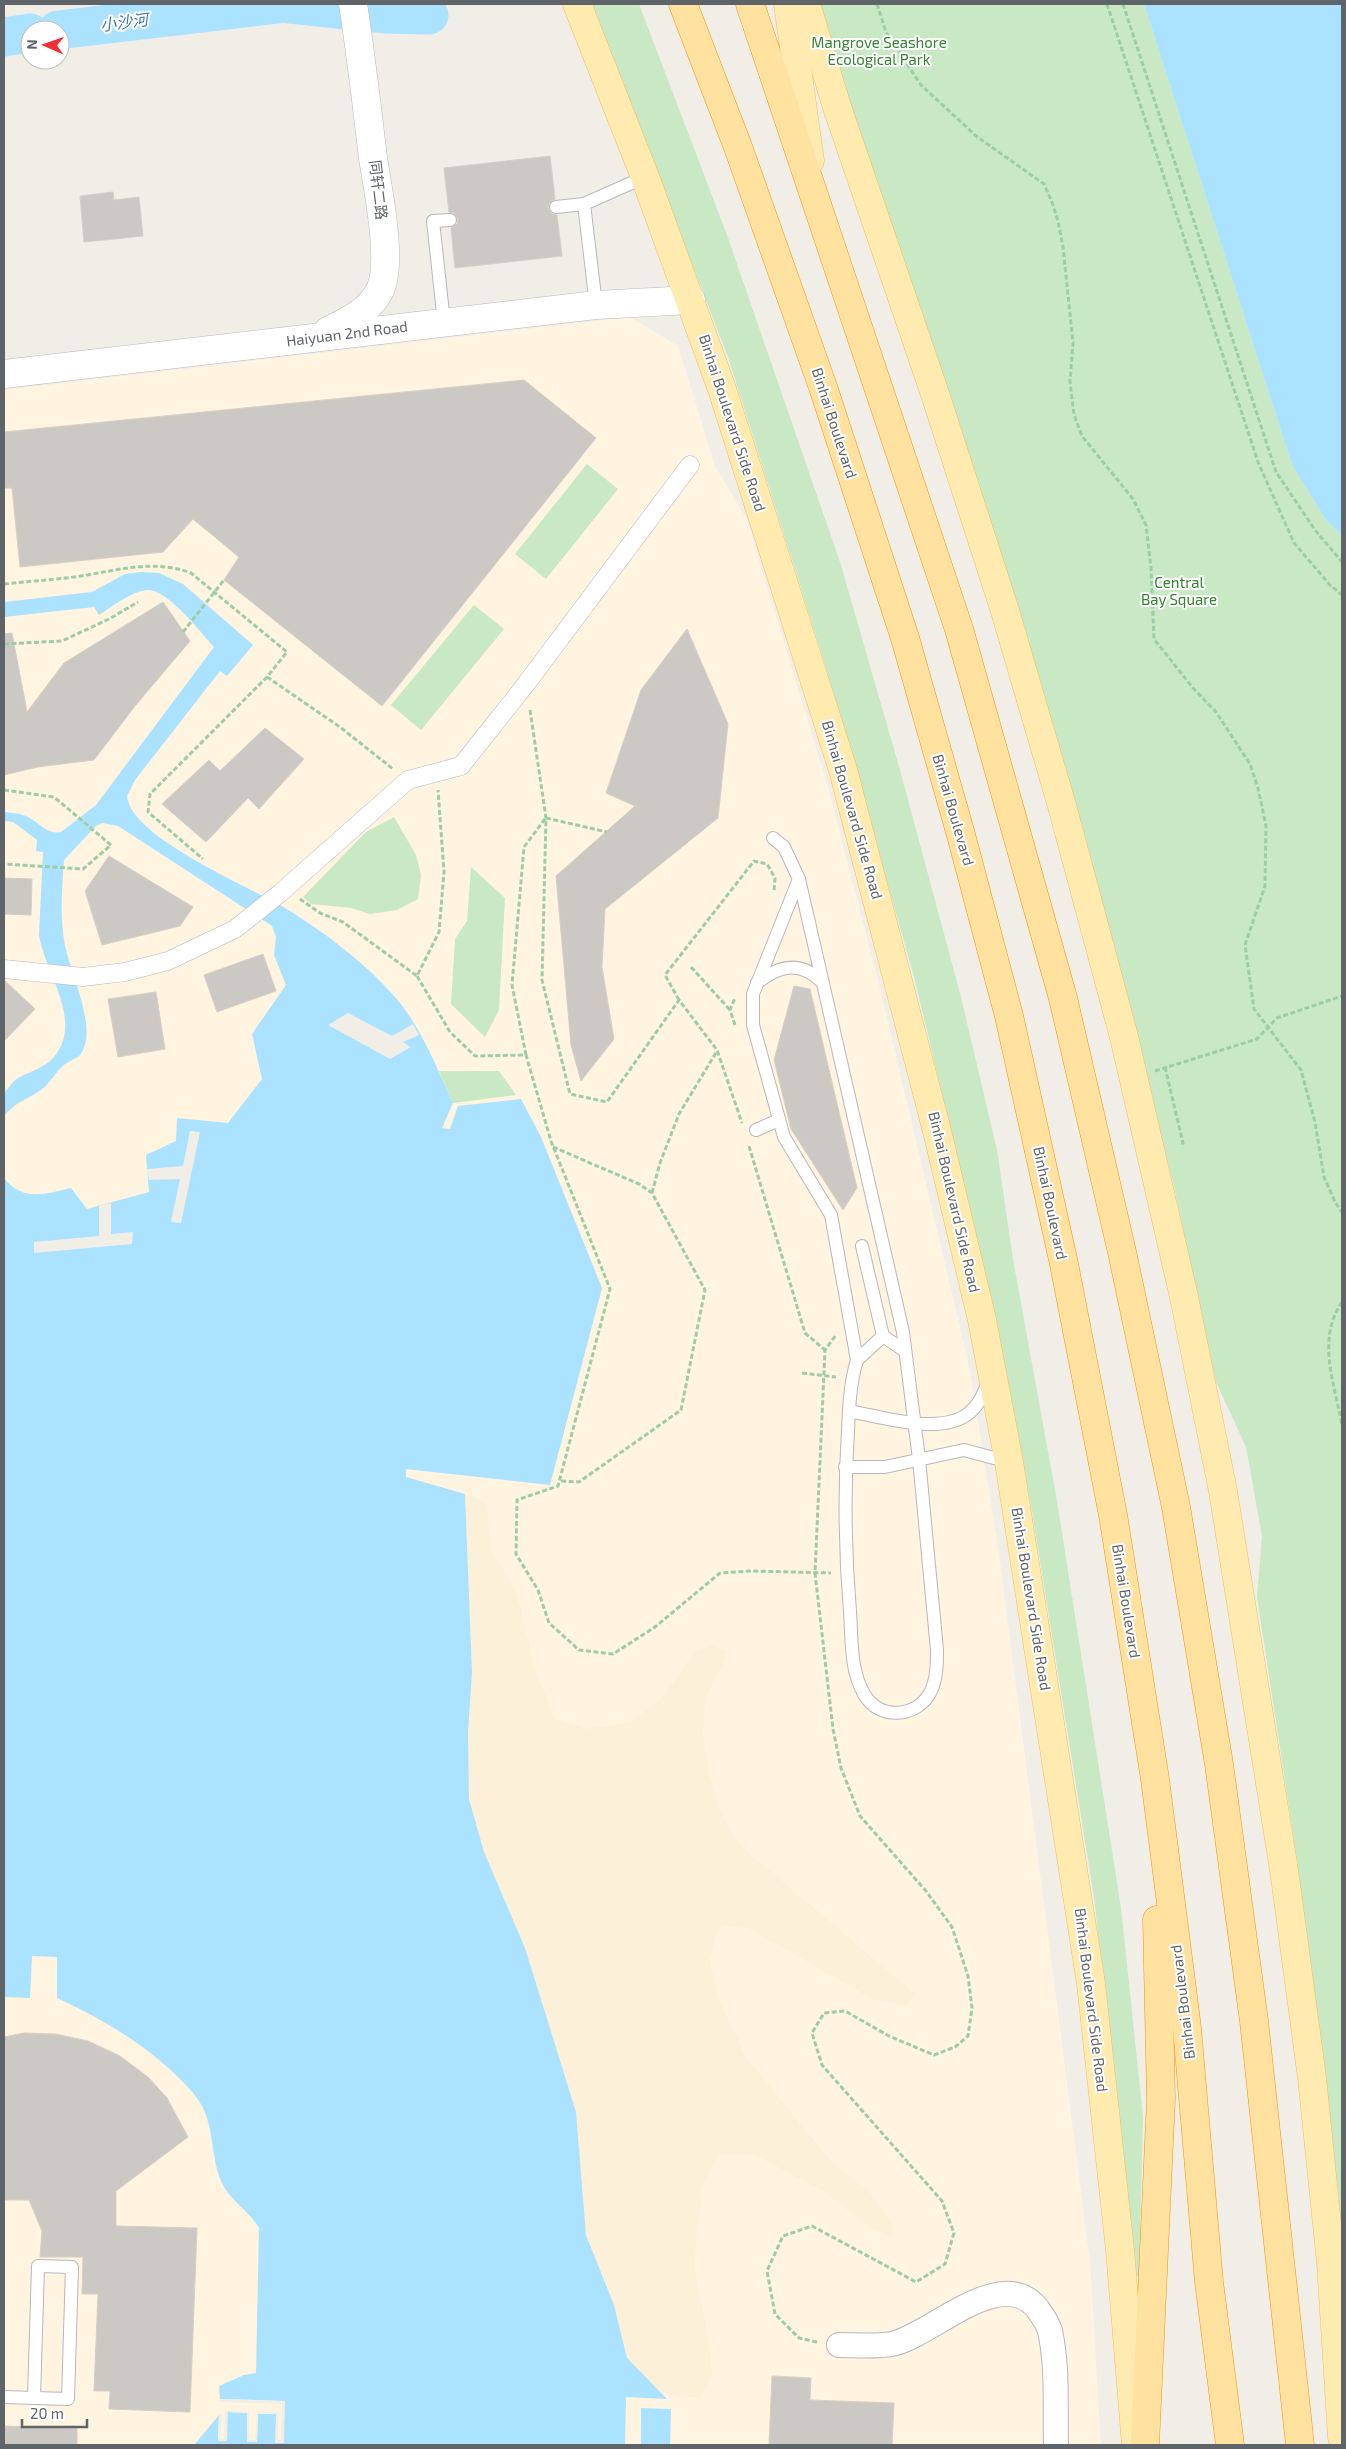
<svg xmlns="http://www.w3.org/2000/svg" width="1346" height="2449" font-family="'Exo 2','Noto Sans SC',sans-serif">
	<style>
		.commercial { fill: #fff4df }
		.green { fill: #c8e9c4 }
		.sand { fill: #fcf0d8 }
		.water { fill: #aae2ff }
		.pier { fill: #f1eee8 }
		.lines { fill: none; stroke-linecap: round; stroke-linejoin: round }
		.river { stroke: #aae2ff; stroke-width: 39 }
		.building { fill: #ccc9c5; stroke: #d6cfc5 }
		.service-casing { stroke: #b5b8bc; stroke-width: 14 }
		.pedestrian-casing { stroke: #b5b8bc; stroke-width: 19 }
		.minor-casing { stroke: #b5b8bc; stroke-width: 26 }
		.tertiary-casing { stroke: #b5b8bc; stroke-width: 29 }
		.primary-casing { stroke: #f6bc5c; stroke-width: 29 }
		.trunk-casing { stroke: #f99200; stroke-width: 29 }
		.path { stroke: #9dcda6; stroke-width: 3; stroke-dasharray: 5 2.5; stroke-linecap: butt }
		.service { stroke: #fff; stroke-width: 12 }
		.pedestrian { stroke: #fff; stroke-width: 18 }
		.minor { stroke: #fff; stroke-width: 24 }
		.tertiary { stroke: #fff; stroke-width: 28 }
		.primary { stroke: #ffeaaf; stroke-width: 28 }
		.trunk { stroke: #ffe1a0; stroke-width: 28 }
		.path-bridge { stroke: #9dcda6; stroke-width: 3; stroke-dasharray: 5 2.5; stroke-linecap: butt }
		.labels { text-anchor: middle; stroke-width: 4; stroke-linejoin: round; paint-order: stroke }
		.park-label { font-size: 15px; fill: #368331; stroke: #fff }
		.street-label { font-size: 15px; fill: #5f6468; stroke: #fff }
		.water-label { font-size: 16px; font-style: italic; fill: #3b79a4; stroke: #fff }
	</style>
	<rect width="100%" height="100%" fill="#f1eee8"/>
	<!-- commercial -->
	<path class="commercial" d="M630,317L678,346L715,466L746,518L826,780L879,984L970,1370L999,1554L1090,2262L1101,2445H4V390Z"/>
	<!-- green -->
	<g class="green">
		<path d="M591,4H639L727,235L840,562L900,770L961,997L997,1150L1013,1259L1057,1501L1121,1908L1143,2116L1139,2277L1135,2275L1094,1897L1030,1499L974,1226L913,973L824,661L728,357Z"/>
		<path d="M819,4H1144L1292,465L1326,520L1342,535V2277L1324,2087L1297,1860L1257,1597L1262,1536L1246,1447L1216,1382L1173,1182L1110,937L847,113Z"/>
		<path d="M587,464L618,489L546,579L515,554Z"/>
		<path d="M474,605L504,629L421,730L391,705Z"/>
		<path d="M394,817L416,855L421,875L418,899L397,910L370,914L351,908L311,904L303,897L366,832Z"/>
		<path d="M471,867L505,898L499,1010L485,1037L451,1004L455,939L467,921Z"/>
		<path d="M439,1071H499L516,1095L453,1103Z"/>
	</g>
	<!-- sand -->
	<path class="sand" d="M465,1494L487,1502L491,1549L517,1593L536,1672L555,1719L585,1729L631,1722L661,1699L695,1651L712,1645L725,1650V1659L706,1698L703,1732L708,1766L719,1810L740,1845L915,1994L906,2006L872,1999L748,1928L723,1926L716,1937L710,1961L719,1999L746,2057L832,2162L869,2191L894,2225L892,2237L872,2229L822,2190L755,2155L720,2154L702,2188L694,2267L710,2346L712,2377L701,2397H683L661,2392L627,2358L614,2305L586,2235L576,2112L525,1948L484,1852L469,1799L468,1732L472,1672Z"/>
	<!-- water -->
	<g class="water">
		<path d="M1144,4H1342V535L1326,520L1292,465Z"/>
		<path d="M141,572L159,573L183,584L253,645L227,676L220,671L135,780L127,796C131,839 254,888 290,911C328,935 365,963 395,997C421,1027 437,1068 453,1103L442,1128L450,1129L458,1106L521,1099L541,1137L602,1288L550,1485L406,1469V1477L465,1494L472,1672L468,1732L469,1799L484,1852L525,1948L576,2112L586,2235L614,2305L627,2358L667,2399L626,2397L625,2445H194L219,2415L218,2441H227V2412L247,2413V2442H257L258,2413L276,2414V2442L283,2443L285,2401L220,2399L219,2386L244,2375L256,2373L259,2228C249,2210 229,2200 221,2181C211,2157 214,2129 202,2106C197,2096 186,2085 178,2077C142,2042 102,2019 57,1998V1957L32,1956L30,1998L4,1997V1178C23,1202 45,1194 71,1188L87,1209L149,1192L146,1155L176,1141L177,1118L228,1123L262,1079L252,1034L286,985L274,955L276,937L272,926L118,826L102,823L96,826L64,860C62,887 60,913 64,940C68,969 100,1030 80,1055C76,1059 69,1061 64,1065C55,1072 50,1084 41,1090C26,1100 17,1101 4,1116V1093C9,1088 13,1080 20,1077C31,1071 44,1068 53,1058C85,1022 45,974 39,935L43,852L36,851L37,840L13,822L4,821V812C12,813 21,813 28,817C40,823 47,835 61,832L96,805L214,647C200,632 168,589 147,590C130,592 113,606 99,615L94,607L4,617V602L92,592L125,574Z"/>
		<path d="M641,2408L671,2409L670,2445H641Z"/>
	</g>
	<!-- pier -->
	<g class="pier">
		<path d="M348,1013L392,1036L413,1024L419,1035L403,1042L411,1047L390,1059L328,1025Z"/>
		<path d="M190,1131L200,1132L181,1223L171,1222L180,1179L149,1180L147,1169L183,1166Z"/>
		<path d="M111,1203V1234L133,1232L132,1244L34,1253V1242L99,1236V1206Z"/>
		<path d="M220,2399L285,2401L284,2443H275L276,2414H258L257,2442H247V2413L228,2412L227,2441H218L219,2413L222,2415L220,2439H224L225,2412L227,2410L249,2412V2440H255L257,2412H278V2440H281L282,2404L220,2402Z"/>
	</g>
	<g class="lines">
		<!-- river -->
		<g class="river">
			<path d="M290,4L386,14L429,15"/>
			<path d="M58,30L278,4"/>
			<path d="M4,37L30,33"/>
		</g>
	</g>
	<!-- building -->
	<g class="building">
		<path d="M550,156L555,199L549,203L548,208L552,214L557,215L562,256L455,268L451,228L457,224L458,219L454,213L449,212L444,168Z"/>
		<path d="M113,192L114,200L139,197L143,236L84,242L80,196Z"/>
		<path d="M524,380L596,438L382,706L224,580L239,557L193,519L163,552L20,567L12,488H4V432Z"/>
		<path d="M163,602L190,641L135,706L94,760L38,767L4,775V634L12,633L27,712L64,663Z"/>
		<path d="M687,629L728,724L718,818L605,909L602,967L614,1039L581,1081L571,1045L556,876L635,806L606,793L641,690Z"/>
		<path d="M265,728L304,759L259,809L248,798L206,842L162,804L209,760L220,771Z"/>
		<path d="M109,856L193,907L180,926L102,945L85,891Z"/>
		<path d="M4,878L32,879L31,915L4,914Z"/>
		<path d="M263,954L276,991L217,1012L204,975Z"/>
		<path d="M4,980L35,1009L4,1041Z"/>
		<path d="M794,986L810,989L857,1188L843,1210L791,1129L774,1060Z"/>
		<path d="M156,992L165,1049L118,1057L108,999Z"/>
		<path d="M24,2033L56,2034L88,2041L120,2056L148,2077L167,2098L188,2137L116,2191V2226L197,2228L190,2412L109,2409L110,2391H94L98,2294H82L83,2257H40L42,2231L29,2200H4V2037Z"/>
		<path d="M772,2376L811,2378L810,2400L894,2403L892,2445H769Z"/>
		<path d="M4,2426L77,2428V2445H4Z"/>
	</g>
	<g class="lines">
		<defs>
			<g id="service">
				<path d="M584,204L596,305"/>
				<path d="M556,207L584,204L645,177"/>
				<path d="M444,322L433,221L450,220"/>
				<path d="M773,838L784,847L799,879"/>
				<path d="M799,879L903,1332L919,1459L937,1650C937,1663 937,1678 931,1691C918,1718 879,1721 864,1694C850,1670 852,1639 850,1612C845,1552 844,1492 848,1431C849,1407 850,1383 857,1360L831,1215L784,1137L753,1025V994Z"/>
				<path d="M757,983C779,965 800,960 822,982"/>
				<path d="M756,1130L779,1120"/>
				<path d="M862,1246L883,1336"/>
				<path d="M857,1360L883,1336L905,1351"/>
				<path d="M849,1411C882,1417 941,1436 969,1413C980,1404 984,1392 989,1380"/>
				<path d="M845,1467H885L964,1450L1009,1462"/>
				<path d="M4,2397L68,2399L72,2267L38,2266L34,2398"/>
			</g>
			<path id="pedestrian" d="M4,969L83,977L125,972L168,961L235,929L279,894L408,780L461,766L526,684L690,465"/>
			<path id="minor" d="M839,2345C856,2345 875,2347 892,2344C931,2336 1000,2264 1037,2308C1042,2315 1048,2323 1050,2331C1058,2367 1055,2408 1056,2445"/>
			<g id="tertiary">
				<path d="M328,331C348,321 370,311 380,290C393,263 378,190 373,158C367,107 361,55 353,4"/>
				<path d="M4,374L596,305L691,300"/>
			</g>
			<g id="primary">
				<path d="M577,4L645,177L722,389L843,770L937,1131L982,1320L1009,1462L1091,1984L1120,2250L1136,2445"/>
				<path d="M788,4L810,161"/>
				<path d="M806,4L837,107L935,394L1005,611L1062,806L1124,1037L1184,1297L1223,1491L1284,1870L1312,2078L1331,2263L1342,2437"/>
			</g>
			<g id="trunk">
				<path d="M683,4L738,147L824,390L905,638L961,835L1009,1016L1064,1264L1113,1515L1155,1779L1187,2028L1209,2282L1230,2445"/>
				<path d="M750,4L959,629L1063,998L1122,1252L1176,1507L1219,1764L1254,2021L1300,2445"/>
				<path d="M1145,2445L1161,2099L1157,1920"/>
			</g>
		</defs>
		<!-- service casing -->
		<use href="#service" class="service-casing"/>
		<!-- pedestrian casing -->
		<use href="#pedestrian" class="pedestrian-casing"/>
		<!-- minor casing -->
		<use href="#minor" class="minor-casing"/>
		<!-- tertiary casing -->
		<use href="#tertiary" class="tertiary-casing"/>
		<!-- primary casing -->
		<use href="#primary" class="primary-casing"/>
		<!-- trunk casing -->
		<use href="#trunk" class="trunk-casing"/>
		<!-- path -->
		<g class="path">
			<path d="M877,4L886,32L921,85L976,136L1044,184L1052,202L1058,221L1063,247L1073,343L1070,382L1074,415L1082,436L1133,499L1146,525L1151,568L1154,639L1193,688L1216,712L1250,764L1258,788L1266,826L1265,886L1245,945L1254,1009L1301,1070L1315,1122L1324,1177L1335,1202L1342,1212"/>
			<path d="M1107,4L1258,462L1294,543L1330,585L1342,595"/>
			<path d="M1123,4L1276,472L1315,530L1342,562"/>
			<path d="M4,584C29,581 55,580 81,576C119,570 154,559 191,573L287,652L267,677L150,794L148,812L203,859"/>
			<path d="M4,644L62,641L109,619L138,602"/>
			<path d="M267,677L340,727L393,769"/>
			<path d="M530,710L546,818L542,980L570,1094L607,1102L679,1000L717,1050L742,1123"/>
			<path d="M4,790L54,797L111,845L83,869L4,864"/>
			<path d="M546,818L607,832"/>
			<path d="M300,899L320,913L343,922L417,976L439,932L444,872L438,790"/>
			<path d="M691,967L730,1010"/>
			<path d="M417,976L450,1032L475,1056L526,1055L551,1141L610,1289L558,1486L517,1500L516,1554L538,1590L549,1623L579,1650L613,1654L655,1627L720,1573L751,1571L831,1573"/>
			<path d="M679,1000L665,975L754,861L767,864L775,878L774,891"/>
			<path d="M735,1025L730,1010L735,998"/>
			<path d="M526,1055L512,985L524,847L545,819"/>
			<path d="M1165,1067L1183,1143L1179,1144"/>
			<path d="M1155,1071L1257,1039L1277,1018L1342,996"/>
			<path d="M749,1146L805,1333L825,1350"/>
			<path d="M553,1147L639,1184L652,1193L705,1290L681,1410L579,1482L559,1481"/>
			<path d="M652,1193L660,1163L679,1114L717,1051"/>
			<path d="M1342,1302C1316,1339 1335,1385 1342,1425"/>
			<path d="M802,1373L836,1377"/>
			<path d="M817,2342L799,2338L775,2314L767,2271L783,2236L812,2226L916,2282L945,2264L954,2233L942,2201L822,2065L812,2033L824,2013L845,2011L889,2036L934,2055L955,2047L968,2036L972,2008L968,1976L952,1927L926,1891L860,1816L841,1768L833,1729L815,1573L825,1350L836,1335"/>
		</g>
		<!-- service -->
		<use href="#service" class="service"/>
		<!-- pedestrian -->
		<use href="#pedestrian" class="pedestrian"/>
		<!-- minor -->
		<use href="#minor" class="minor"/>
		<!-- tertiary -->
		<use href="#tertiary" class="tertiary"/>
		<!-- primary -->
		<use href="#primary" class="primary"/>
		<!-- trunk -->
		<use href="#trunk" class="trunk"/>
		<!-- path-bridge -->
		<path class="path-bridge" d="M183,632L224,580"/>
	</g>
	<g class="labels">
		<!-- park labels -->
		<g class="park-label">
			<text x="879" y="48">Mangrove Seashore<tspan x="879" dy="17">Ecological Park</tspan></text>
			<text x="1179" y="588">Central<tspan x="1179" dy="17">Bay Square</tspan></text>
		</g>
		<!-- street labels -->
		<g class="street-label">
			<text transform="translate(378 190) rotate(83)" y="5">同轩二路</text>
			<text transform="translate(347 334) rotate(-7)" y="5">Haiyuan 2nd Road</text>
			<text transform="translate(732 423) rotate(72)" y="5">Binhai Boulevard Side Road</text>
			<text transform="translate(834 423) rotate(72)" y="5">Binhai Boulevard</text>
			<text transform="translate(852 810) rotate(74)" y="5">Binhai Boulevard Side Road</text>
			<text transform="translate(953 810) rotate(74)" y="5">Binhai Boulevard</text>
			<text transform="translate(954 1202) rotate(77)" y="5">Binhai Boulevard Side Road</text>
			<text transform="translate(1050 1203) rotate(78)" y="5">Binhai Boulevard</text>
			<text transform="translate(1031 1599) rotate(81)" y="5">Binhai Boulevard Side Road</text>
			<text transform="translate(1126 1601) rotate(81)" y="5">Binhai Boulevard</text>
			<text transform="translate(1091 2000) rotate(83)" y="5">Binhai Boulevard Side Road</text>
			<text transform="translate(1183 2002) rotate(-97)" y="5">Binhai Boulevard</text>
		</g>
		<!-- water labels -->
		<g class="water-label">
			<text transform="translate(124 22) rotate(-7)" y="6">小沙河</text>
		</g>
	</g>
	<!-- border -->
	<rect width="1346" height="2449" fill="none" stroke="#5f6468" stroke-width="10"/>
	<!-- north arrow -->
	<g transform="translate(45 45) rotate(272)"><circle r="24" fill="#ffffff" stroke="#bfc1c3"/>
	<path d="M0-4L9 19L0 12L-9 19Z" fill="#ef3034"/>
	<text y="-8" font-size="14" font-weight="bold" text-anchor="middle" fill="#5f6468">N</text>
	</g>
	<!-- scale -->
	<path d="M22 2419v8h65v-8" fill="none" stroke="#5f6468" stroke-width="2.5"/>
	<text x="30" y="2419" font-size="15" fill="#5f6468" stroke="#ffffff" stroke-width="4" paint-order="stroke">20 m</text>
</svg>
